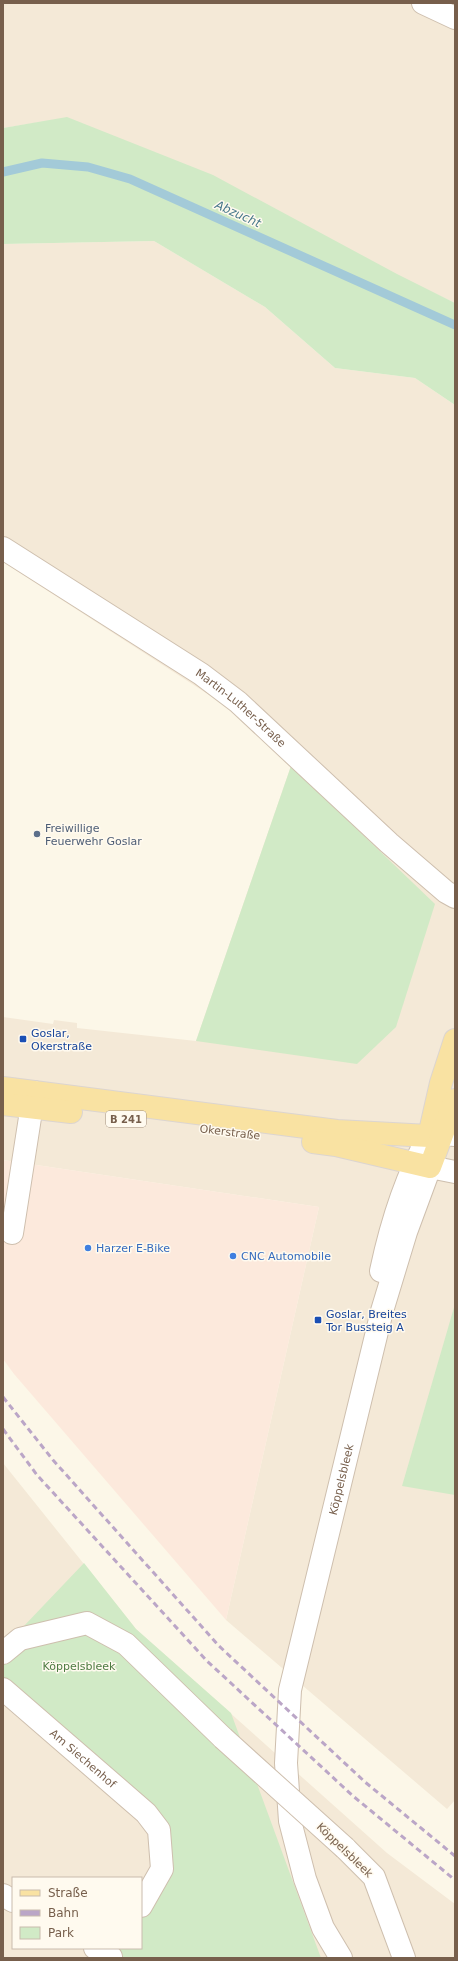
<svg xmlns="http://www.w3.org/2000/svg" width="458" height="1961" font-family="'DejaVu Sans',sans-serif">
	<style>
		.residential { fill: #f4e9d7; fill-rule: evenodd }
		.commercial { fill: #fce9dc }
		.green { fill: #d1eac6 }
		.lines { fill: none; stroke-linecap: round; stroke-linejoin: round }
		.stream { stroke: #a3cad8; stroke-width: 9 }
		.minor-casing { stroke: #cebfae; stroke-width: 24 }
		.major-casing { stroke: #dcd5d0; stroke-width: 24 }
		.minor { stroke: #fff; stroke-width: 22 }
		.major { stroke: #f9e2a2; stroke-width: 22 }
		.rail { stroke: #bba6c7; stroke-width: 3; stroke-dasharray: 6 4; stroke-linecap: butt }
		.minor-bridge-casing { stroke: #cebfae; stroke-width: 24; stroke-linecap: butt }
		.minor-bridge { stroke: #fff; stroke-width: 22 }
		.service-dot { fill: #5c6f8a; stroke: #fffaef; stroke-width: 1.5 }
		.transit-dot { fill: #1a4fb4; stroke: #fffaef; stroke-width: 1.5 }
		.shop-dot { fill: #3f7fe0; stroke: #fffaef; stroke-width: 1.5 }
		.labels { text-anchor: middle; stroke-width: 3; stroke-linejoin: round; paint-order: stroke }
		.shield { fill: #fffaef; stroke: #a08e7d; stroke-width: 1 }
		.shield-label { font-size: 10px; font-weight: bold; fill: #775f4c }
		.street-label { font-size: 11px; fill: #775f4c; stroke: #fffaef }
		.service-label { font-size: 11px; fill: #4e5e75; stroke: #fffaef; text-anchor: start }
		.transit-label { font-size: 11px; fill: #164399; stroke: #fffaef; text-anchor: start }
		.shop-label { font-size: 11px; fill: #366cbe; stroke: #fffaef; text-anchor: start }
		.park-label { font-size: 11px; fill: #4f7c43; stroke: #fffaef }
		.water-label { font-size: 12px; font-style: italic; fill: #46778a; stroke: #fffaef }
	</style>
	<rect width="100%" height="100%" fill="#fcf7e8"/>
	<!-- residential -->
	<g class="residential">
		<path d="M3,3L455,4V303L67,118L3,128Z"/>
		<path d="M154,241L265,307L335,368L415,378L455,405V1800L447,1809L226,1620L319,1207L3,1160V1017L53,1024L54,1020L77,1023V1028L196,1041L291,766L234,711L3,562V244Z"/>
		<path d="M3,1463L136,1629L387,1853L455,1904V1958H3ZM13,1878H141V1948H13Z"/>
	</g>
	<!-- commercial -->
	<path class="commercial" d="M3,1160L319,1207L226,1620L14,1374L3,1359Z"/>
	<!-- green -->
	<g class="green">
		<path d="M67,117L213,175L397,274L455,303V405L415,378L335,368L265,307L154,241L3,244V128Z"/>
		<path d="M291,766L435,904L396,1027L357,1064L196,1041Z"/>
		<path d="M455,1304V1495L402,1486Z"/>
		<path d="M84,1563L136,1629L231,1713L321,1958H112L117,1948H141V1906L162,1869L159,1830L3,1689V1648Z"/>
	</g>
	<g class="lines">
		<!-- stream -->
		<path class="stream" d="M3,172L42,163L88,167L130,179L455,325"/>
		<defs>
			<g id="minor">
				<path d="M423,3L455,18"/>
				<path id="s1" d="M3,548L201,674L238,702L389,843L446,892L455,897"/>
				<path d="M12,1233L34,1092"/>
				<path d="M381,1271C391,1224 405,1178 429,1136L442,1134L455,1135"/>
				<path d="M3,1653L20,1639L87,1623L126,1644L223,1738"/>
				<path id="s2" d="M3,1689L146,1813L159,1830L162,1869L141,1906"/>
				<path d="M345,1848L374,1877L404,1958"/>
				<path d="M3,1895L13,1901"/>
				<path d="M95,1948L111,1957"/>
				<path id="s3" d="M341,1958L323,1928L305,1879L290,1821L286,1763L290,1690L382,1311L406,1232L430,1167L455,1172"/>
			</g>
			<g id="major">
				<path d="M3,1088L337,1131L429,1136L441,1083L455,1040"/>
				<path d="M3,1104L71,1112"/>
				<path d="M313,1142L336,1145L430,1167L455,1100"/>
			</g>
		</defs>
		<!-- minor casing -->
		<use href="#minor" class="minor-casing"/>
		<!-- major casing -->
		<use href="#major" class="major-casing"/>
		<!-- minor -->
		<use href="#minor" class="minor"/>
		<!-- major -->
		<use href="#major" class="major"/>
		<!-- rail -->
		<g class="rail">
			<path d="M3,1397L53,1460L219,1646L365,1782L455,1856"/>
			<path d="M3,1429L37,1475L207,1661L353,1796L455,1880"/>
		</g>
		<defs>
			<path id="minor-bridge" d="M223,1738L345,1848"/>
		</defs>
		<!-- minor-bridge casing -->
		<use href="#minor-bridge" class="minor-bridge-casing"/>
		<!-- minor-bridge -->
		<use href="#minor-bridge" class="minor-bridge"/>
	</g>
	<!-- markers -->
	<circle class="service-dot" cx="37" cy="834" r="4"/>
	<g class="transit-dot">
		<rect x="19" y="1035" width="8" height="8" rx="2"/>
		<rect x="314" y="1316" width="8" height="8" rx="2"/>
	</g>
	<g class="shop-dot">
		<circle cx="88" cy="1248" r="4"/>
		<circle cx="233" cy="1256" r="4"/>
	</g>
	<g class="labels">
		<!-- shield labels -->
		<rect class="shield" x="106" y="1111" width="40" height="16" rx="3"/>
		<g class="shield-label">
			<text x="126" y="1123">B 241</text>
		</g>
		<!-- street labels -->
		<g class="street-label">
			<text dy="4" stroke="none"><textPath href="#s1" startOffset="287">Martin-Luther-Straße</textPath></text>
			<text transform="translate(230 1132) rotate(7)" y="4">Okerstraße</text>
			<text dy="4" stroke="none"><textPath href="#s3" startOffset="495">Köppelsbleek</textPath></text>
			<text dy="4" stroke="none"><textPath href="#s2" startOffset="106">Am Siechenhof</textPath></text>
			<text transform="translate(345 1850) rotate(44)" y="4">Köppelsbleek</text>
		</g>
		<!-- service labels -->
		<g class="service-label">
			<text x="45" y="832">Freiwillige<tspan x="45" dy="13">Feuerwehr Goslar</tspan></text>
		</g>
		<!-- transit labels -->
		<g class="transit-label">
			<text x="31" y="1037">Goslar,<tspan x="31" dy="13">Okerstraße</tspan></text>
			<text x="326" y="1318">Goslar, Breites<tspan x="326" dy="13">Tor Bussteig A</tspan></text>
		</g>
		<!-- shop labels -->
		<g class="shop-label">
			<text x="96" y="1252">Harzer E-Bike</text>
			<text x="241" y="1260">CNC Automobile</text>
		</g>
		<!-- park labels -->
		<g class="park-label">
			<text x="79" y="1670">Köppelsbleek</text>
		</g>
		<!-- water labels -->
		<g class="water-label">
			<text transform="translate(238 214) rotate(24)" y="4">Abzucht</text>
		</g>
	</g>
	<!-- border -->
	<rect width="458" height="1961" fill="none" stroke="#775f4c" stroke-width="8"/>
	<!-- legend -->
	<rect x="12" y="1877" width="130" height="72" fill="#fffaef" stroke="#c9bcae"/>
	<rect x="20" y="1890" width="20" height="6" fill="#f9e2a2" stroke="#c9bcae"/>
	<text x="48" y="1897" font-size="12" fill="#775f4c">Straße</text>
	<rect x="20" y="1910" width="20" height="6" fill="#bba6c7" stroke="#c9bcae"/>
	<text x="48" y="1917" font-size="12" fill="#775f4c">Bahn</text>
	<rect x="20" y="1927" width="20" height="12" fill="#d1eac6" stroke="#c9bcae"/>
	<text x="48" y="1937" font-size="12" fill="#775f4c">Park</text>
</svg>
